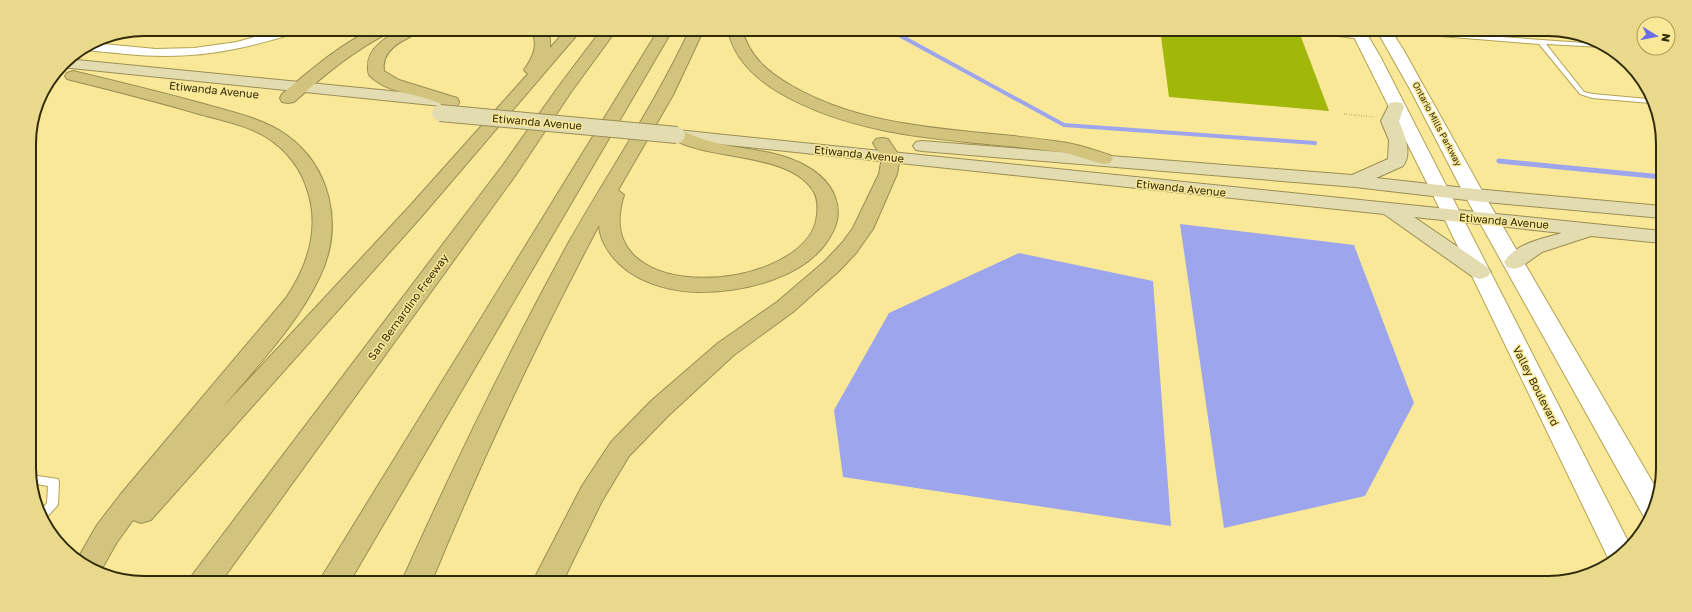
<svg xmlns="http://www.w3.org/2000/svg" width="1692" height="612" font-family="'Golos Text',sans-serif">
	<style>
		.water { fill: #9da6ec }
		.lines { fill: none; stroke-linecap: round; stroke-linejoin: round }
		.stream-far1 { stroke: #9da6ec; stroke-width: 4 }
		.stream { stroke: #9da6ec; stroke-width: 5 }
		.building { fill: #a1b70a }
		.lane-casing { stroke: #b2a254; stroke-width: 2 }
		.street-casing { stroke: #b2a254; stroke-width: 2 }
		.secondary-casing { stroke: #b2a254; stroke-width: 2 }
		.primary-casing { stroke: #9a8e54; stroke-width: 2 }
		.highway-casing { stroke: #9a8e54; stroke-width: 2 }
		.path { stroke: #aa9d5f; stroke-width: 2; stroke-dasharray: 0.5 2; stroke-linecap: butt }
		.lane { fill: #fff; fill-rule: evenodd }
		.street { fill: #fff; fill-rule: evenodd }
		.secondary { fill: #fff; fill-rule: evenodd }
		.primary { fill: #e4dcb1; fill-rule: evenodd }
		.highway { fill: #d2c47d; fill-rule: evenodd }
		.primary-bridge-casing { stroke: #9a8e54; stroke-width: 18; stroke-linecap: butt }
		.primary-bridge { stroke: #e4dcb1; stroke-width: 16 }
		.labels { text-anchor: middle; stroke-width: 3; stroke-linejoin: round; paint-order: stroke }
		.far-street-label { font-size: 9px; fill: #312a08; stroke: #f9e898 }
		.street-label { font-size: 11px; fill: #312a08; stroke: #f9e898 }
		.rim { fill: none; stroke: #312a08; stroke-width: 2 }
	</style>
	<rect width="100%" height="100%" fill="#f9e898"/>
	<!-- water -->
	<g class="water">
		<path d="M1180,224L1354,245L1414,403L1365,496L1224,528Z"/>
		<path d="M1019,253L1153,281L1171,526L843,477L834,410L889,313Z"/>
	</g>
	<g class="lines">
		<!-- stream-far1 -->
		<path class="stream-far1" d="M888,29L1064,125L1315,143"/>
		<!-- stream -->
		<path class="stream" d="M1499,161L1662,177"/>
	</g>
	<!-- building -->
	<path class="building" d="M1160,29H1298L1329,111L1169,97Z"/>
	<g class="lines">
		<defs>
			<g id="lane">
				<path d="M1309,29L1362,35L1365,37L1362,39L1307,32L1306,31Z"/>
				<path d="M1430,32L1598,44L1603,47L1546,44L1584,92L1593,94L1648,99L1650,103L1592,98L1580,94L1539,44L1428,35V33Z"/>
				<path d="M31,475L58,479L59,482L58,505L45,519L41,510L47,503L48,486L31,483Z"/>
			</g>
			<path id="street" d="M282,29H300L298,32C237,52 189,60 125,54C111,52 96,52 83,49L92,43L156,49L194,48L237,42Z"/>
			<g id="secondary">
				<path d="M1350,29H1364L1381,58L1629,543L1618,559L1610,562L1431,191Z"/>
				<path d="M1376,29H1390L1403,49L1485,196L1659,493L1657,505L1647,518L1644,517L1465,196L1411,91Z"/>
			</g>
			<g id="primary">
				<path d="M67,59L451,97L457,98L459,102L457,106L451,107L61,67Z"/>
				<path d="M1396,102L1402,103L1404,107L1399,121C1404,134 1413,153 1403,166L1376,178L1475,189L1662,206V218L1475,201L1355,187L922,151L916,150L913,146L916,142L922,141L1352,175L1388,159L1389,140L1381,121L1390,103Z"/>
				<path d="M677,130L1662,231V243L1591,236L1542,252L1521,267L1514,269L1507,267L1504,262C1516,243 1542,239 1562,233L1414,217L1487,267L1491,272L1487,277L1480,279L1473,277L1384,214L671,139L668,135L671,131Z"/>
			</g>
			<g id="highway">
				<path d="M373,29H392L390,32C354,50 324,75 294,102L288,103L282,102L280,98L282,94C311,70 339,45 373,29Z"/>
				<path d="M403,29H422L420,32C403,40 381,49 384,71L399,80L457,98L459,102L457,106C446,108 436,101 425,98C407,93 384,90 370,76C368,74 368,71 368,68C366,48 388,36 403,29Z"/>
				<path d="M530,29H545L550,39V48L567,29H582L421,217L151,520L141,523L133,520L117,542L100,572L78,558L97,525L120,495L286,298C305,270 317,238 311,204C306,178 294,157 272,141C252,126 224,121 199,114C155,101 111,90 67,79L65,76L67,73L73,71C119,82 165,93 211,106C236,113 263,119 285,134C331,166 344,226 320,276C298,324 256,367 223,407L408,208L528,74L524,70C533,57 540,44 530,29Z"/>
				<path d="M602,29H617L571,92L517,173L220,583H188L193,574L503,165L559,86Z"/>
				<path d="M659,29H673L349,583H318Z"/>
				<path d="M690,29H704L673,95L618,190L624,195C586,312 810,292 817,215C818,206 818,197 812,189C789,155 719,159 683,144C678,142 672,140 668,135L671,131C682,128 691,136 702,139C731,149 762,148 791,159C809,166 828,178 835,197C840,210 838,224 831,235C808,278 744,292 698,292C675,292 648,285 629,272C614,261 600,244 599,225C537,342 481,461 431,583H401C453,467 508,353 569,242C609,171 656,103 690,29Z"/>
				<path d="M728,29H742C749,57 769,73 792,86C874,133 970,128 1061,142C1078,144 1094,150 1110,155L1113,159L1110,163L1104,164C1089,161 1075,154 1060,152C965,139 865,142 780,93C755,78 733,58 728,29Z"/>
				<path d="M882,138L888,139L900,157L897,174L873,229L856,253L839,271L793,312L734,355L669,415L629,456L602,501L562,583H532L582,486L611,442L651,401L718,343L777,302L825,261L842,243L853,228L879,174L882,157L873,143L876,139Z"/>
			</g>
		</defs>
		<!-- lane casing -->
		<use href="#lane" class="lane-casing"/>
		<!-- street casing -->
		<use href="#street" class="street-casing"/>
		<!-- secondary casing -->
		<use href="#secondary" class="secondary-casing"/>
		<!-- primary casing -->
		<use href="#primary" class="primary-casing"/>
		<!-- highway casing -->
		<use href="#highway" class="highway-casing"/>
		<!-- path -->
		<path class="path" d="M1344,114L1374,117"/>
		<!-- lane -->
		<use href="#lane" class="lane"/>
		<!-- street -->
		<use href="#street" class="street"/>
		<!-- secondary -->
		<use href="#secondary" class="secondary"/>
		<!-- primary -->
		<use href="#primary" class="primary"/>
		<!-- highway -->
		<use href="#highway" class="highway"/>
		<defs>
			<path id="primary-bridge" d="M440,113L677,135"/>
		</defs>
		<!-- primary-bridge casing -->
		<use href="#primary-bridge" class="primary-bridge-casing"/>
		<!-- primary-bridge -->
		<use href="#primary-bridge" class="primary-bridge"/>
	</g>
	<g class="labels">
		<!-- far-street labels -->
		<g class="far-street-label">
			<text transform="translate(1437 124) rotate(62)" y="3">Ontario Mills Parkway</text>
		</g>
		<!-- street labels -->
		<g class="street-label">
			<text transform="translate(214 90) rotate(6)" y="4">Etiwanda Avenue</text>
			<text transform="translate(537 122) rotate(5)" y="4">Etiwanda Avenue</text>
			<text transform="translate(859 154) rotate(6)" y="4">Etiwanda Avenue</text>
			<text transform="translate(1181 188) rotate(6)" y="4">Etiwanda Avenue</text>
			<text transform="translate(1504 221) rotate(5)" y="4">Etiwanda Avenue</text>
			<text transform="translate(408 307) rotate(-54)" y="4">San Bernardino Freeway</text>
			<text transform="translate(1536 386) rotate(63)" y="4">Valley Boulevard</text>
		</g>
	</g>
	<!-- crop -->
	<path d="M0 0H1692V612H0ZM144 36H1548A108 108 0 0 1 1656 144V468A108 108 0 0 1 1548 576H144A108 108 0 0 1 36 468V144A108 108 0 0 1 144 36Z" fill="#e9d98c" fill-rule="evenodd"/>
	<path class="rim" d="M144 36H1548A108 108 0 0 1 1656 144V468A108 108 0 0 1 1548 576H144A108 108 0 0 1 36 468V144A108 108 0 0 1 144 36Z"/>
	<!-- north arrow -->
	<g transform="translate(1656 36) rotate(100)"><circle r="19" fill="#f9e898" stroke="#a99c5e"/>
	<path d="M0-3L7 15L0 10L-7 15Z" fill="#6a6ee8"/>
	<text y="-6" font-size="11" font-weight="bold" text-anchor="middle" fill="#312a08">N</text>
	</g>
</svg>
